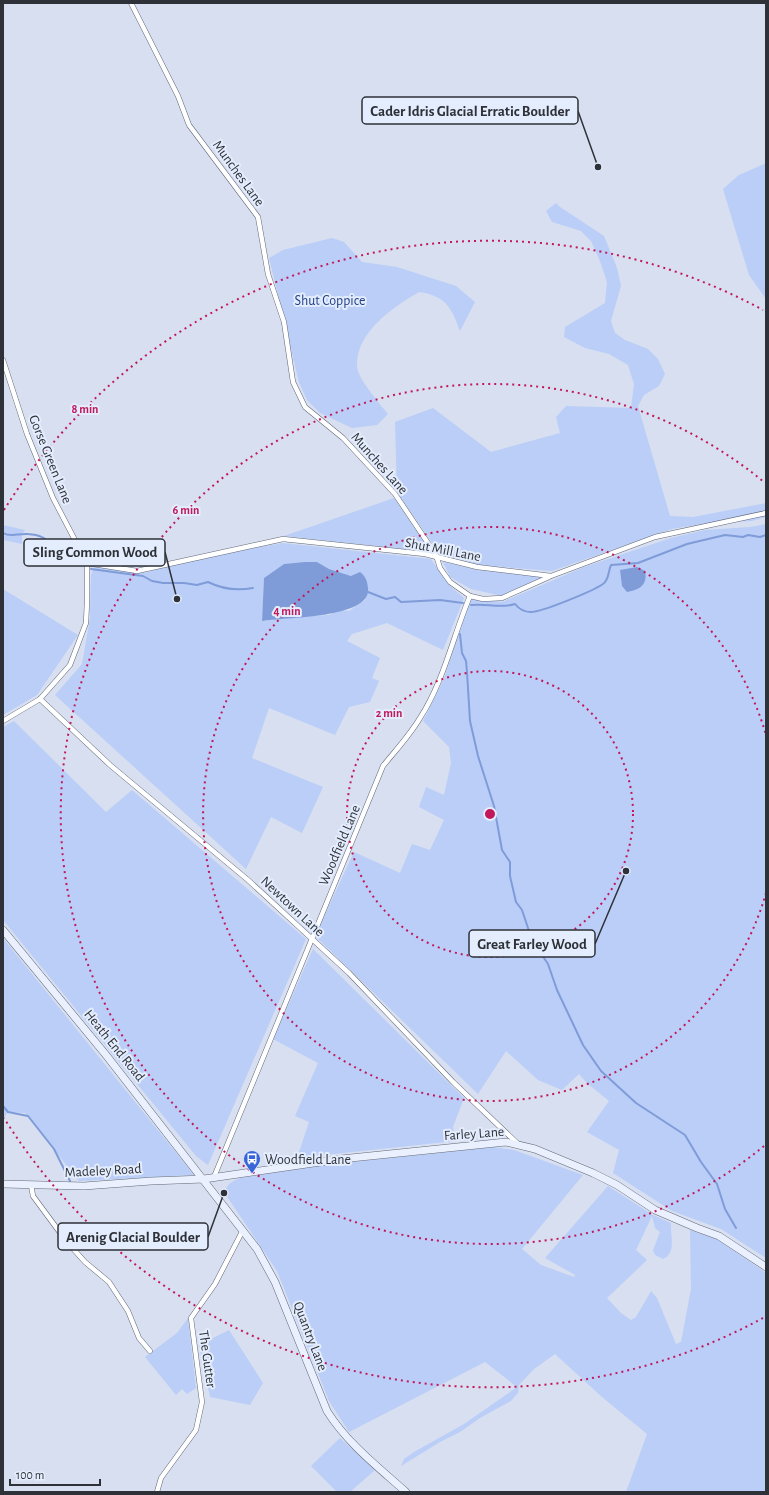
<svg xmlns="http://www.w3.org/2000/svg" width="769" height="1495" font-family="'Alegreya Sans',sans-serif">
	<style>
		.green { fill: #bacef8; fill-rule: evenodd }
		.water { fill: #7f9cd9 }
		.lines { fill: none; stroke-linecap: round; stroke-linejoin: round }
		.stream { stroke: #7f9cd9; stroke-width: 2 }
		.street-casing { stroke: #616876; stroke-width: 5.5 }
		.secondary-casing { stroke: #616876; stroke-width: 8 }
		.street { stroke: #fff; stroke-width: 4.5 }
		.secondary { stroke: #eaf0fe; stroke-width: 7 }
		.ring { fill: none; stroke: #c2185b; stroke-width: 2; stroke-dasharray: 2 4 }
		.labels { text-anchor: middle; stroke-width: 4; stroke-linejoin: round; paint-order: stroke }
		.street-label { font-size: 14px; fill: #2e3137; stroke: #e4edfd }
		.park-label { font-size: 14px; fill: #234189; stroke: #e4edfd }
		.poi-label { font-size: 14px; fill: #2e3137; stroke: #e4edfd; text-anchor: start }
		.centre { fill: #c2185b; stroke: #e4edfd; stroke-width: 2 }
		.ring-label { font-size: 12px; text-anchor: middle; font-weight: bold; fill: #c2185b; stroke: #e4edfd; stroke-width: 4; stroke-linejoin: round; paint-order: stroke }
		.leader { fill: none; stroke: #2e3137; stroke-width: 1.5 }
		.callout-dot { fill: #2e3137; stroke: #e4edfd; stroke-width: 1.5 }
		.callout { fill: #e4edfd; stroke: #2e3137; stroke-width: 1.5 }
		.callout-label { font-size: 15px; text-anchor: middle; font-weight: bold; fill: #2e3137 }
	</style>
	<rect width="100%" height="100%" fill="#d7dff0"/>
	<!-- green -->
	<g class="green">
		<path d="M766,163V299L749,275L723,189L739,175Z"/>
		<path d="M556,203L560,207L604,236L617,268L621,286L611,321L615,333L625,340L648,349L658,359L665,374L659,386L644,395L638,406L670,516L693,517L766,503V517L752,521L707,523L672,529L552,571L479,565L440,554L397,492L395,422L433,408L491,452L560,433L556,417L566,406L631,408L634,384L628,365L609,354L585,348L564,337L565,327L605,303L607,282L600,261L591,241L581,231L552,222L546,211Z"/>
		<path d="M332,238L344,242L362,262L397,267L456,286L475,302L460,331C451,307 446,296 419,292C393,307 356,332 357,366C357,378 380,404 388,414L377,425L352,428L320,413L307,400L299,382L269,258L283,250Z"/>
		<path d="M394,498L431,552L284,536Z"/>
		<path d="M766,524V1258L721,1229L672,1211L613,1173L619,1150L587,1132L609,1101L587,1083L579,1074L562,1090L538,1080L506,1051L478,1094L315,936L354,852L400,873L412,844L430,850L444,820L419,807L426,787L444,795L451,763L449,747L423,721L445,676L471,595L502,602L584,567L671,538L705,530L750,527Z"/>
		<path d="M3,525L25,530L22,534V544L3,540Z"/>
		<path d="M283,543L431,559L449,585L464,598L443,650L387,623L352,634L347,641L380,658L372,678L379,681L370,702L349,707L335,735L269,708L252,758L323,787L302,833L271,817L246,869L55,695L82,664L90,618L91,575L94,567L139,573L148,572L200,557ZM304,562H317L329,569L351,576L368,591L365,600L349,611L339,610L329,615L281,618L262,621L264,578L284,564Z"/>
		<path d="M443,562L478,570L543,577L502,596L471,589L450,577Z"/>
		<path d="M3,589L78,635L37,695L3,715Z"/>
		<path d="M14,721L106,812L132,790L306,939L208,1165L196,1156L3,920V727Z"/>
		<path d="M3,938L194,1175L79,1181L25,1113L8,1112L3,1119Z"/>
		<path d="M313,949L464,1098L453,1127L455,1141L297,1158L309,1122L295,1116L318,1063L273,1039Z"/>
		<path d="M494,1147L514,1150L583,1175L522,1249L541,1265L574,1277L575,1275L545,1258L608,1186L653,1215L671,1223C670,1235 677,1253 663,1259L655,1255L653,1250L660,1232L655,1228L652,1216L636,1250L647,1260L607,1298L621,1313L631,1320L636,1317L651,1291L657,1298L676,1344L681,1342L691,1289L690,1230L717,1239L766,1273V1492H626L647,1434L602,1397L555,1354L534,1369L519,1385L518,1393L511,1401L480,1418L460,1432L440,1442L401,1466L404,1459L414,1452L464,1424L517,1387L485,1362L349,1432L329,1401L277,1271L228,1198C222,1187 230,1182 240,1178L323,1165Z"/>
		<path d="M188,1318L196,1388L187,1394L182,1389L176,1395L145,1357L177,1333Z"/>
		<path d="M229,1330L263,1383L250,1405L210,1397L199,1345Z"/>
		<path d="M340,1438L375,1470L350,1492H337L311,1466Z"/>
	</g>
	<!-- water -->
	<g class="water">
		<path d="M304,562H317L329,569L351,576L360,572C366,577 367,580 368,588C372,619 283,617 262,621L264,578L284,564Z"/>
		<path d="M637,567L645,571C648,585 639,590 627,592L622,586L620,570Z"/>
	</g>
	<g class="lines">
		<!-- stream -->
		<g class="stream">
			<path d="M3,533C12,538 18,533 28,534C44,535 46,540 57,549C63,554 70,557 75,562"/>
			<path d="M91,569L143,576L152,581L163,583H184L197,585L208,582C222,589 237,591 253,588"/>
			<path d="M368,592L386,599L395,597L401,602L440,600L463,603"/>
			<path d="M471,605C487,603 499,609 515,604C519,609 524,612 531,612C542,612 593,591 603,584C609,580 608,572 611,565L638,563L687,544L725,535L743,537L748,535L760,537L766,535"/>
			<path d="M460,634L462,653L466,661L467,672L470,721L478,756L494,806L502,850L510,862V876L516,902L522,910L532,940L548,964L557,990L583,1045L601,1071L636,1103L685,1135L701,1162L717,1184L725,1209L736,1228"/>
			<path d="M3,1106L8,1112L28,1116L54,1149L70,1181"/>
		</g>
		<defs>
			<g id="street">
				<path d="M131,3L178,96L189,125L258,217L268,274L284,322L293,382L305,407L343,438L395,494L436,555L440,568L450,582L470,596C453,636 444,681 420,718C410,735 396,750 383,766L214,1177"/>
				<path d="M3,360L27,434L53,498L87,563V602L86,623L70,665L40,699L3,721"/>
				<path d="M87,563L137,571L283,539L425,554L477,567L551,576L655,537L766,513"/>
				<path d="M470,596L483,599L502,598L549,577"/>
				<path d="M40,699L110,765L248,880L311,938L349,973L453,1082L518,1144"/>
				<path d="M31,1185L33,1196L67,1242L85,1262L109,1282L128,1311L139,1338L150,1351"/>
				<path d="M157,1492L161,1478L196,1430L202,1402L191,1318L215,1284L243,1230"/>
			</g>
			<g id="secondary">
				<path d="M3,930L106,1055L257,1249L275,1282L327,1411C347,1443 378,1467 406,1492"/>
				<path d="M3,1184L84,1186L151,1181L204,1179L341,1159L506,1142L535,1149L593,1173L617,1185L655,1210L697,1228L719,1236L766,1267"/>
			</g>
		</defs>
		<!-- street casing -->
		<use href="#street" class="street-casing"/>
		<!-- secondary casing -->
		<use href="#secondary" class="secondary-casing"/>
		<!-- street -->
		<use href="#street" class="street"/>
		<!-- secondary -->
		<use href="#secondary" class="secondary"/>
	</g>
	<!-- distance rings -->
	<g class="ring">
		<circle cx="490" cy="814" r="143"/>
		<path d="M766 893A287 287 0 1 1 766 735"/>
		<path d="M764 1146A430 430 0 1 1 764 482"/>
		<path d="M763 1318A573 573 0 0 1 4 1118M4 510A573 573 0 0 1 763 310"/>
	</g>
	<!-- icons -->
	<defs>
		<symbol id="bus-pin" viewBox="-11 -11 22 30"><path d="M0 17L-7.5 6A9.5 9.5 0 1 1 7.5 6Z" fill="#3866d6" stroke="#e4edfd"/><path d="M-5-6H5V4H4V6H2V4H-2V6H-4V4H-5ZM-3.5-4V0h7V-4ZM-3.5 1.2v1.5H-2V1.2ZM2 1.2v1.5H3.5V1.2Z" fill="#fff"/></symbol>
	</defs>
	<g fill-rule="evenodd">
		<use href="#bus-pin" x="242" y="1149" width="20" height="27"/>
	</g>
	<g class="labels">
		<!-- street labels -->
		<g class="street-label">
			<text transform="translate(239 173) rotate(54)" y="5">Munches Lane</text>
			<text transform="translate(51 459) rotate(68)" y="5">Gorse Green Lane</text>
			<text transform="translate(380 463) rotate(48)" y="5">Munches Lane</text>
			<text transform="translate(443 549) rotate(11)" y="5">Shut Mill Lane</text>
			<text transform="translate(339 845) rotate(-67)" y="5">Woodfield Lane</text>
			<text transform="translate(293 906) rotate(43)" y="5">Newtown Lane</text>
			<text transform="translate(115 1045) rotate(51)" y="5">Heath End Road</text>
			<text transform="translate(474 1133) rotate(-4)" y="5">Farley Lane</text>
			<text transform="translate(103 1170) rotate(-3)" y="5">Madeley Road</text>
			<text transform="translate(311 1336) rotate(69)" y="5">Quantry Lane</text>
			<text transform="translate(208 1359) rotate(82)" y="5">The Gutter</text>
		</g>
		<!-- park labels -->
		<g class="park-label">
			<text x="330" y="305">Shut Coppice</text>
		</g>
		<!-- poi labels -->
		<g class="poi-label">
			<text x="265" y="1164">Woodfield Lane</text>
		</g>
	</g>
	<circle cx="490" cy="814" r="6" class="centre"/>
	<g class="ring-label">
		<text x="85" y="413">8 min</text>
		<text x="186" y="514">6 min</text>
		<text x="287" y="615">4 min</text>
		<text x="389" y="717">2 min</text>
	</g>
	<!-- callouts -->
	<path class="leader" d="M598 167L578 111M177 599L165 552M626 871L595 944M224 1193L208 1237"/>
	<g class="callout-dot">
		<circle cx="598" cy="167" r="4"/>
		<circle cx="177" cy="599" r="4"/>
		<circle cx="626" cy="871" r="4"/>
		<circle cx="224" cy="1193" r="4"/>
	</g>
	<g class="callout">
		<rect x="362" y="97" width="216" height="27" rx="4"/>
		<rect x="24" y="539" width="141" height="27" rx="4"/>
		<rect x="469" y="930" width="126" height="27" rx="4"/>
		<rect x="58" y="1223" width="150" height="27" rx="4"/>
	</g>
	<g class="callout-label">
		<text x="470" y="116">Cader Idris Glacial Erratic Boulder</text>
		<text x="95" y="557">Sling Common Wood</text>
		<text x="532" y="949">Great Farley Wood</text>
		<text x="133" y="1242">Arenig Glacial Boulder</text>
	</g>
	<!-- border -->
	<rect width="769" height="1495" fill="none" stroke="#2e3137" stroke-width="8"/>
	<!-- scale -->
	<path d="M10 1479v6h90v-6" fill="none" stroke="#2e3137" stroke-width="2"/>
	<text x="16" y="1479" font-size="12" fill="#2e3137" stroke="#e4edfd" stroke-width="3" paint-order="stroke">100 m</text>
</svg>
